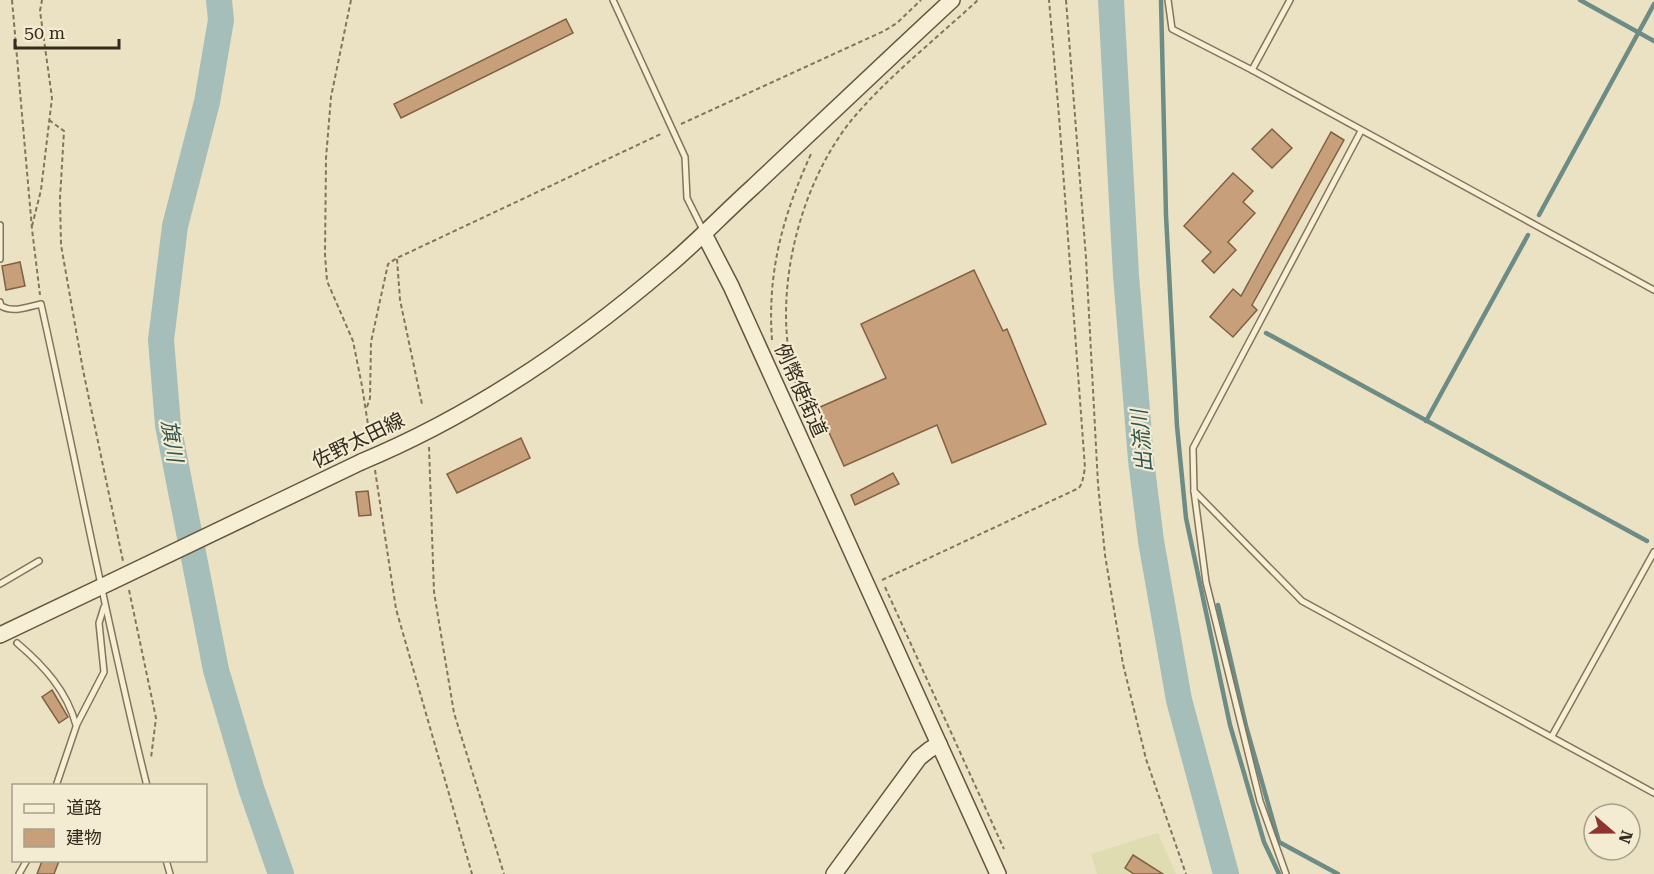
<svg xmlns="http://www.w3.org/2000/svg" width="1654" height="874" font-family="'Roboto Serif','Noto Sans JP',serif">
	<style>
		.farmland { fill: #e0dcb1 }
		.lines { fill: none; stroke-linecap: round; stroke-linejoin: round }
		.stream { stroke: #6d8c86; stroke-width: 4.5 }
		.river { stroke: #a5beb9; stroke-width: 26 }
		.building { fill: #c7a07b; stroke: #826042; stroke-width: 1.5 }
		.lane-casing { stroke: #84745b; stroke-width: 8 }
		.secondary-casing { stroke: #66553e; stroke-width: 18 }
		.path { stroke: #84745b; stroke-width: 2; stroke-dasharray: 4.5 3; stroke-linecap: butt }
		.lane { stroke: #f6efd6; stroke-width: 5 }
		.secondary { stroke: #f6efd6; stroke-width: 15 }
		.secondary-bridge-casing { stroke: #66553e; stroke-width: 18; stroke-linecap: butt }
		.secondary-bridge { stroke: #f6efd6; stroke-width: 15 }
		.labels { text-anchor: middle; stroke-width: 4.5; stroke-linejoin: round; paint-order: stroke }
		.street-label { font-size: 20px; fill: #352b1e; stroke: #f3ecd2 }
		.water-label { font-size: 21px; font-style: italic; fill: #2e5454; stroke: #f3ecd2 }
	</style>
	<rect width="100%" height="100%" fill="#ebe2c3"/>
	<!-- farmland -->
	<path class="farmland" d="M1158,833L1176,874H1097L1091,854Z"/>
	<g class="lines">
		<!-- stream -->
		<g class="stream">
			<path d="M1161,0L1166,215L1177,426L1186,518L1230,725L1264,842L1279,874"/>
			<path d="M1580,0L1654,41"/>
			<path d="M1539,215L1654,4"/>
			<path d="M1266,333L1647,541"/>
			<path d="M1426,421L1528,235"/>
			<path d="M1218,605L1246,726L1279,842L1338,874"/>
		</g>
		<!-- river -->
		<g class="river">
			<path d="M219,0L221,20L207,102L175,226L161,340L168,425L216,670L251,788L281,874"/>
			<path d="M1111,0L1126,275L1141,460L1151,541L1179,700L1226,874"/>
		</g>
	</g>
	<!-- building -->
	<g class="building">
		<path d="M566,19L573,33L401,118L394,104Z"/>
		<path d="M1272,129L1292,148L1272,168L1252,149Z"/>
		<path d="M1331,132L1344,140L1252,305L1257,310L1233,337L1210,317L1233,289L1241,296Z"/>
		<path d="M1233,173L1253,191L1243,202L1255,213L1228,242L1236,250L1214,273L1202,261L1211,252L1184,226Z"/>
		<path d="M20,262L25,286L6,290L2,266Z"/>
		<path d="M974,270L1003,331L1007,329L1046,424L952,463L937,425L844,466L818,408L886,378L861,324Z"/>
		<path d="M521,438L530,458L457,493L447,474Z"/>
		<path d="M893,473L899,484L855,505L851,495Z"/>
		<path d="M368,491L371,515L359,516L356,492Z"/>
		<path d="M52,690L68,717L59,723L42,697Z"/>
		<path d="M1133,855L1163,874H1134L1125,868Z"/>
		<path d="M42,861H59L54,874H37Z"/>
	</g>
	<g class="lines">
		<defs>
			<g id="lane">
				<path d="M613,0L685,157L687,198L704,232"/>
				<path d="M1168,0L1172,29L1252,70L1654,290"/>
				<path d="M1252,70L1290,0"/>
				<path d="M0,225V259"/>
				<path d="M0,302L1,306C13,313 28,307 41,304C77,465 107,626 147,786"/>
				<path d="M1194,491L1302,601L1654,793"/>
				<path d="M0,584L39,561"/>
				<path d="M17,643C44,666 67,691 76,725"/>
				<path d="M1552,736L1654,552"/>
				<path d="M56,786L77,724L104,672L99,623L104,607"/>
				<path d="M166,860L170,874"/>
				<path d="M19,874L27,860"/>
				<path d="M1286,874L1260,801L1206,582L1194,491L1193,448L1361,131"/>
			</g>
			<g id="secondary">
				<path d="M704,234L731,286L998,874"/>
				<path d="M361,462C472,416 576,345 667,267C697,242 724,213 753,187C819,125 885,62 952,0"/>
				<path d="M0,635L111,582"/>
				<path d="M834,874L919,758L929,750L939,744"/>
			</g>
		</defs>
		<!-- lane casing -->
		<use href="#lane" class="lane-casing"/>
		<!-- secondary casing -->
		<use href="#secondary" class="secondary-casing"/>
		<!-- path -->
		<g class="path">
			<path d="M12,0L32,229L40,295"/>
			<path d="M351,0L331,97L326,158L325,255L327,281L353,341L362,386L371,444"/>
			<path d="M1066,0L1086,258L1098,484L1105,555L1123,664L1146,759L1186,874"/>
			<path d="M49,120L64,131L60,198L61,245L83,370L123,561"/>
			<path d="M681,124L884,31L897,23L921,0"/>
			<path d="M32,226L41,190L52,98L40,11L42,0"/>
			<path d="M397,259L400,300L422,404"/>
			<path d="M772,340C767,272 783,215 811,154"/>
			<path d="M367,407L370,398L371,342L388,264L397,258L663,133"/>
			<path d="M803,407C798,390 792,372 789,354C777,278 802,183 850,122C885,79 937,38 978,0"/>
			<path d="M429,447L434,592L454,713L504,874"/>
			<path d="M375,470L396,609L472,874"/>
			<path d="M882,580L1079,488L1082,483L1085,468L1059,116L1049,0"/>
			<path d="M885,587L1004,849"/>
			<path d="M129,590L156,718L151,758"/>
		</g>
		<!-- lane -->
		<use href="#lane" class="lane"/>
		<!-- secondary -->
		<use href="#secondary" class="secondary"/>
		<defs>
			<path id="secondary-bridge" d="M111,582L361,462"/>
		</defs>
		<!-- secondary-bridge casing -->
		<use href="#secondary-bridge" class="secondary-bridge-casing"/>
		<!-- secondary-bridge -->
		<use href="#secondary-bridge" class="secondary-bridge"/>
	</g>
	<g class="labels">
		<!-- street labels -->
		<g class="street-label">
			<text transform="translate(801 390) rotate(66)" y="7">例幣使街道</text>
			<text transform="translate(358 440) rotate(-26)" y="7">佐野太田線</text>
		</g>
		<!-- water labels -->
		<g class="water-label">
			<text transform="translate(172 441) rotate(81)" y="7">旗川</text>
			<text transform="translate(1142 441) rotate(-95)" y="7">出流川</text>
		</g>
	</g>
	<!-- legend -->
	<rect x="12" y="784" width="195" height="78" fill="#f3ecd2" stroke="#a79f8a" stroke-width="1.5"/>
	<rect x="24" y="804" width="30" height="9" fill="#f6efd6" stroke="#a79f8a" stroke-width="1.5"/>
	<text x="66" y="814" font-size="18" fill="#352b1e">道路</text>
	<rect x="24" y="829" width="30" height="18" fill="#c7a07b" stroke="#a79f8a" stroke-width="1.5"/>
	<text x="66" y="844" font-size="18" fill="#352b1e">建物</text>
	<!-- north arrow -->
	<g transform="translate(1612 832) rotate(110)"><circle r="28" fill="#f3ecd2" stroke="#a79f8a" stroke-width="1.5"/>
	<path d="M0-4.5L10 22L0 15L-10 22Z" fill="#8f352f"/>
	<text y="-9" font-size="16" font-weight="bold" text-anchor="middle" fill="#352b1e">N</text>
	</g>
	<!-- scale -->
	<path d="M15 39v9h104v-9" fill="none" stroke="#352b1e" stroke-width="3"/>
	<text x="24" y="39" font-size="18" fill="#352b1e" stroke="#f3ecd2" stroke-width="4.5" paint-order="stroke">50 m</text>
</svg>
